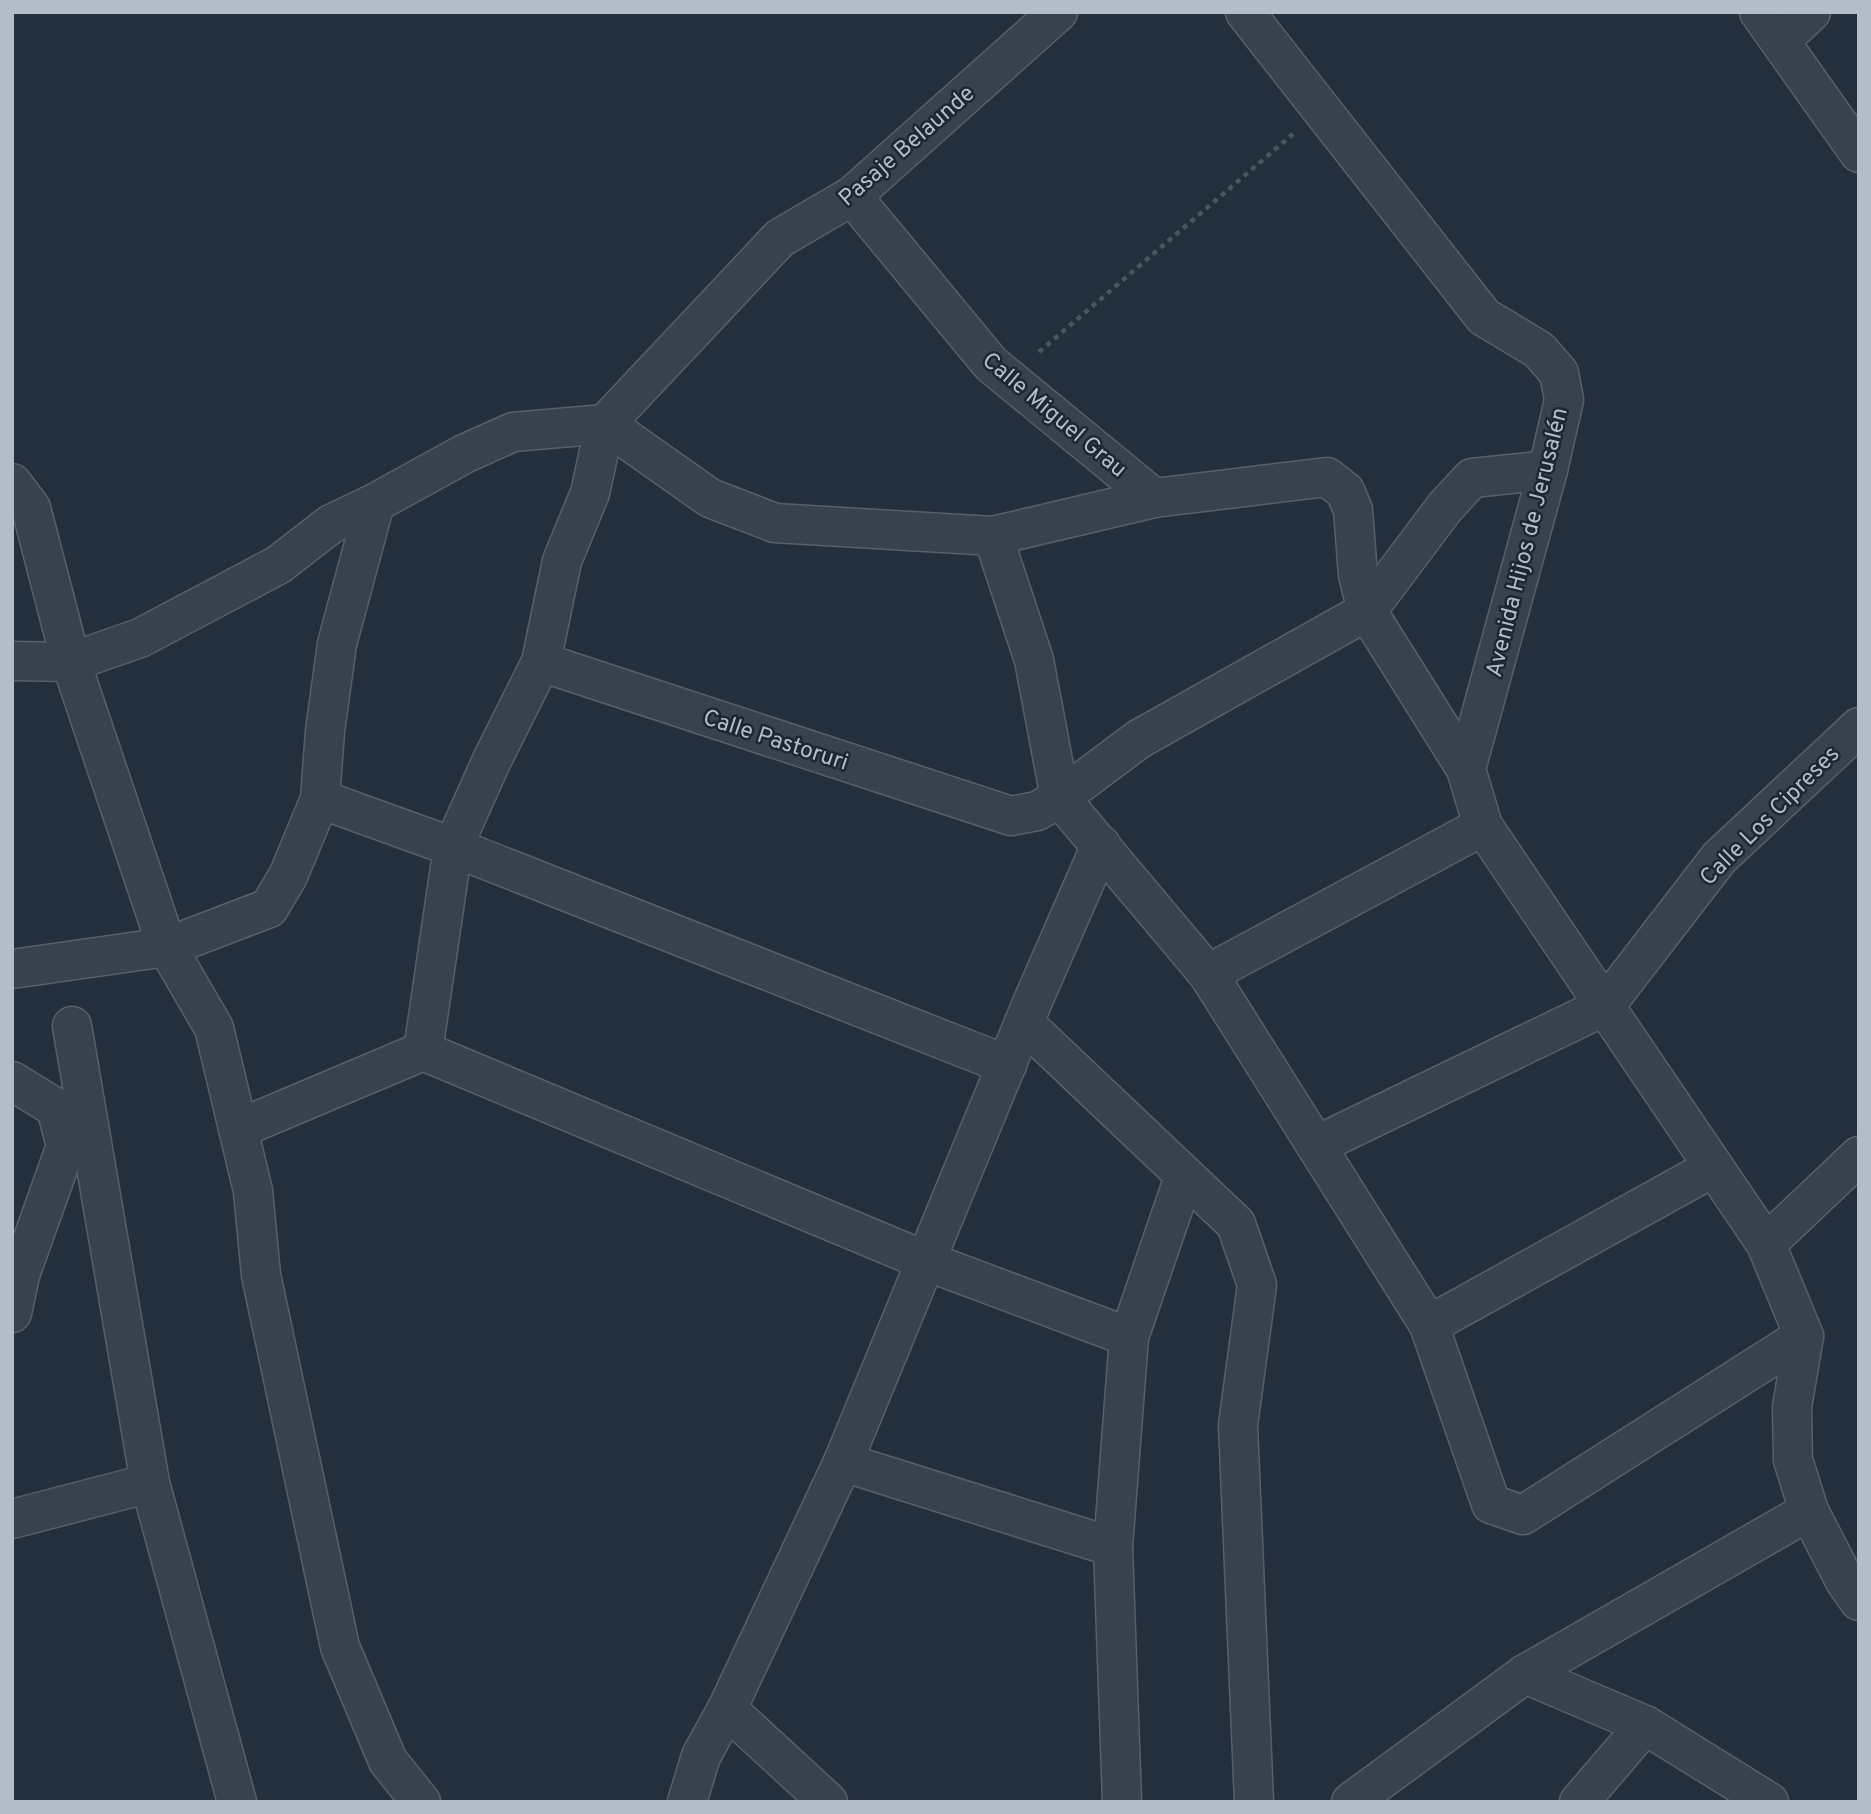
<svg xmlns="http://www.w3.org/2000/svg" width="1871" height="1814" font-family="Overpass,sans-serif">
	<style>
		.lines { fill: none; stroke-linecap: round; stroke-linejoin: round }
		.minor-casing { stroke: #565f6c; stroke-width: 41 }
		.path { stroke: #44595c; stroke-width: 4.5; stroke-dasharray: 5 5; stroke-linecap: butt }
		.minor { stroke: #38414e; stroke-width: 38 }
		.labels { text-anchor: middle; stroke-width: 5; stroke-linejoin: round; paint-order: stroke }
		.street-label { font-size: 23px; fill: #b4bcc9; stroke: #1d2633 }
	</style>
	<rect width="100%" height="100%" fill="#242f3e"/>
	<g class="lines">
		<defs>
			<g id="minor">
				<path d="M1245,12L1484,317L1539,350L1559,373L1564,400L1548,470L1466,769"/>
				<path d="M1759,12L1859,153"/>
				<path d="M1780,41L1811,12"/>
				<path d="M852,196L991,364L1154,498"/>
				<path d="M12,483L31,508L71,662L167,947L214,1028L253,1191L261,1275L340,1647L388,1761L421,1802"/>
				<path d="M993,536L1034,660L1060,798L1208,974L1429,1325L1491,1504L1523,1515L1804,1336"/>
				<path d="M12,661L71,662L140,638L278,565L331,524L375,503L464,454L513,432L605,424L710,498L775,523L993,536L1154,498L1327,477L1345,491L1353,510L1358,575L1367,611L1466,769L1483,826L1766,1244L1804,1336L1792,1407L1793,1460L1809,1511L1845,1581L1859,1601"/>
				<path d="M541,662L1011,816L1037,811L1060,798L1139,739L1367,611L1445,507L1472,478L1548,470"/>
				<path d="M320,799L453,847L1007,1065"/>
				<path d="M12,969L167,947L269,908L288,876L320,799L325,731L337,644L375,503"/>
				<path d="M1208,974L1483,826"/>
				<path d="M1024,1023L1236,1224L1257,1285L1238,1425L1254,1802"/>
				<path d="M72,1026L150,1483L237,1802"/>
				<path d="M423,1051L453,847L491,762L541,662L562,561L590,493L605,424L780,238L852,196L1058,12"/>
				<path d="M12,1081L56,1108L66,1146L20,1275L12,1313"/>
				<path d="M238,1129L423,1051L926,1261L1129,1337"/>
				<path d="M1317,1145L1605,1006L1719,858L1859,727"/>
				<path d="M1766,1244L1859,1156"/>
				<path d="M1429,1325L1714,1167"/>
				<path d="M843,1462L1113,1547"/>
				<path d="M12,1519L150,1483"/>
				<path d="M1525,1674L1645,1725L1769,1802"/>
				<path d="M727,1709L828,1802"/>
				<path d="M687,1802L701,1756L727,1709L843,1462L1032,1003L1101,845"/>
				<path d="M1122,1802L1113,1547L1129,1337L1184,1177"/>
				<path d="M1351,1802L1525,1674L1809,1511"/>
				<path d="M1579,1802L1645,1725"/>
			</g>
		</defs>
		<!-- minor casing -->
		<use href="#minor" class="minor-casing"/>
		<!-- path -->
		<path class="path" d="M1039,352L1293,134"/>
		<!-- minor -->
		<use href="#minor" class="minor"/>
	</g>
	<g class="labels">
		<!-- street labels -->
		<g class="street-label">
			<text transform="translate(906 145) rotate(-41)" y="8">Pasaje Belaunde</text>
			<text transform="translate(1055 414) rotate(40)" y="8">Calle Miguel Grau</text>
			<text transform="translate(1526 542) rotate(-76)" y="8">Avenida Hijos de Jerusalén</text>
			<text transform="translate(776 739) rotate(18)" y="8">Calle Pastoruri</text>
			<text transform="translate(1769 815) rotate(-45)" y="8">Calle Los Cipreses</text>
		</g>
	</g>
	<!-- border -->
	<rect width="1871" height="1814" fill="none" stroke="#b4bcc9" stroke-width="28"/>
</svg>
